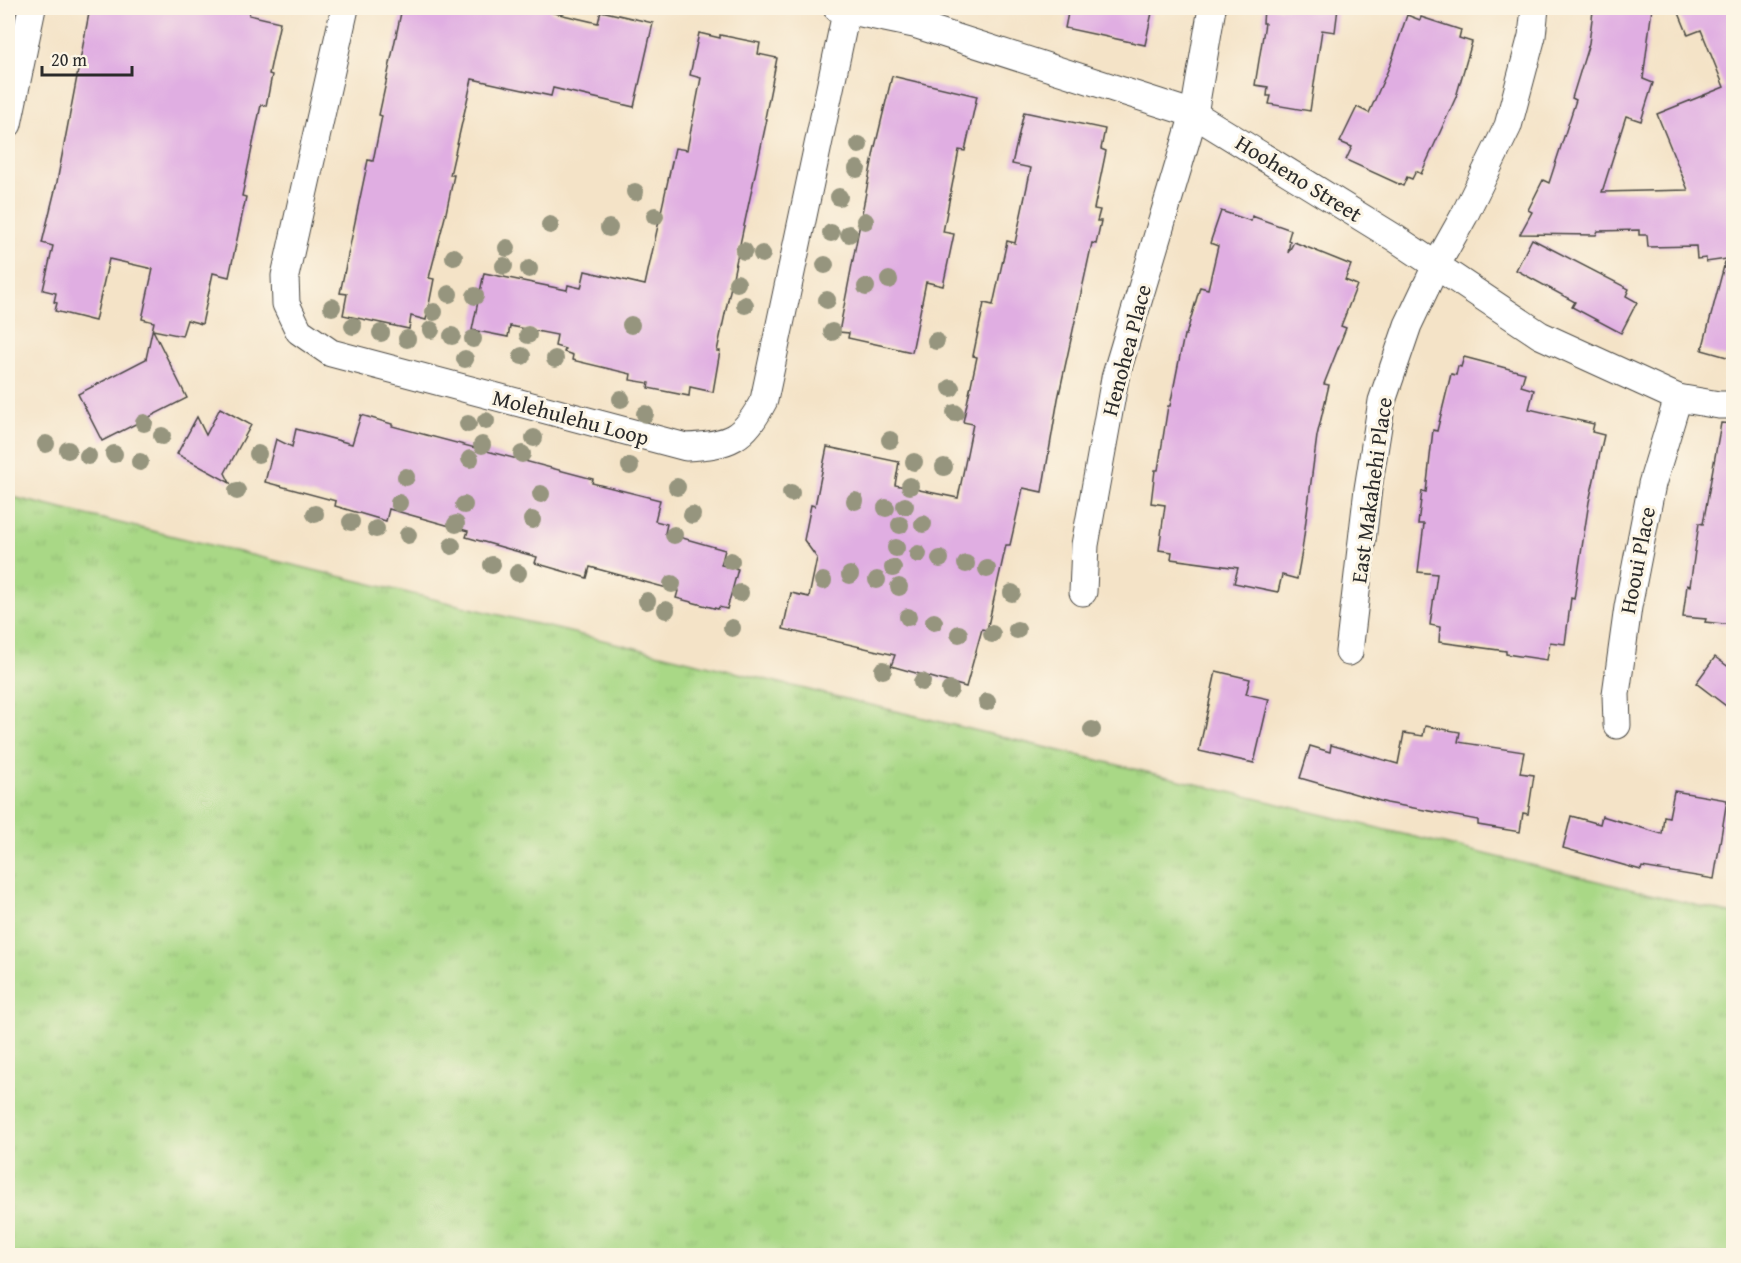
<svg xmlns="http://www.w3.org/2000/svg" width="1741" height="1263" font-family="'Gentium Book Plus',serif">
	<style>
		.grass { fill: url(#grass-tufts); stroke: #6a8258; stroke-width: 1.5 }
		.building { fill: #e0aee2 }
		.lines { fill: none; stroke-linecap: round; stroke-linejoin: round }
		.street-casing { stroke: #494742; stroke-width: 29 }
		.street { stroke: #fff; stroke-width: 27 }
		.tree { fill: #96957e }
		.labels { text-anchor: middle; stroke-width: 6; stroke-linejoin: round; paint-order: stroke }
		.street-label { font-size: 22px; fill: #2b2b2b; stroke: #fcf5e5 }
	</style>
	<defs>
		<pattern id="grass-tufts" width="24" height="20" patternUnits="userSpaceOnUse" patternTransform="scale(1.5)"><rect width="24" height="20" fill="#a9d886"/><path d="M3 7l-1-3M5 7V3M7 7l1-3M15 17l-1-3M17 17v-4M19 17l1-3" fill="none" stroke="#92ba74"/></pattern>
	</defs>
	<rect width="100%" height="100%" fill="#fcf5e5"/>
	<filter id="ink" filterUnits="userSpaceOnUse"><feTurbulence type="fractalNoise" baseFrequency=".0167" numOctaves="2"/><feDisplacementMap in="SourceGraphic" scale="12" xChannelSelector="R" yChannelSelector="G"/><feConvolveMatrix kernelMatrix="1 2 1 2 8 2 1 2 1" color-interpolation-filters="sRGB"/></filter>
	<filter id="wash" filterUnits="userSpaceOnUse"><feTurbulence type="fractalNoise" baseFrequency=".008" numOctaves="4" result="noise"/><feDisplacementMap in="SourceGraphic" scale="24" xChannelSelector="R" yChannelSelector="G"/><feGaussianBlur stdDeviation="1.35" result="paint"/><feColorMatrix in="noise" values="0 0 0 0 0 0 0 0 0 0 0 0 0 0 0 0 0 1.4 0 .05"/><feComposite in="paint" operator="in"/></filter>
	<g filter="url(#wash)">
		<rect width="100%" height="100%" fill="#f4e3c7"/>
		<!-- grass -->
		<path class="grass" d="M8,496L1733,914V1255H8Z"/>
		<g id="blocks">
			<!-- building -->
			<g class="building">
				<path d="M90,8H237L250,10L249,15L280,22L269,74L272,75L266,106L261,105L242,196L246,197L229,277L213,273L202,324L187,320L182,336L153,330L187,398L102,441L78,394L146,359L154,322L142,319L153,269L109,259L95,321L55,311L57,303L54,302L56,293L43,290L53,246L42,243L57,182Z"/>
				<path d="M402,8H551L550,12L598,23L601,11L653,23L634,107L553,88L551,96L472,79L450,175H454L446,213L429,278L434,279L426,320L411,316L409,329L343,315L347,294L340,293L368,160L373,161L382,116L379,115Z"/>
				<path d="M1069,8H1153L1145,45L1065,28Z"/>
				<path d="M1264,8H1338L1335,32L1322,30L1310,111L1269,104L1271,96H1267L1268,87L1255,85L1265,23H1263Z"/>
				<path d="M1598,8H1652L1643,79L1653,83L1641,121L1626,116L1602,192L1688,190L1657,114L1724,87L1701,30L1688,35L1677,8H1734V258L1706,262V258L1697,259L1696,246L1648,247L1647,235H1639V230L1598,231L1596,235L1520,234L1532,212L1528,210L1543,180L1549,183L1576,100L1572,98L1589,43L1593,11H1597Z"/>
				<path d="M1407,15L1420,20L1421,17L1461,30L1459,38L1472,42L1456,97L1421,174L1416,171L1412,179L1407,177L1403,186L1346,160L1352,147L1340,142L1357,107L1369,113L1391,63Z"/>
				<path d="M699,33L720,38V35L760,43L758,54L777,58L765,118L767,119L717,351H720L713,392L690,387L689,396L648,388L649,383L630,380L631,374L572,360L573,355L564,352L565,349L555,346L557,335L510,326L508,337L472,330L484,273L567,290L568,285L581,288L585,271L645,285L675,148L687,150L701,78L690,75Z"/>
				<path d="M892,76L977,96L965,151L959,150L943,232L954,234L943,286L926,282L912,352L848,338L849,333L839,332L874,151Z"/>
				<path d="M1024,112L1105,129L1101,149L1106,151L1094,209L1100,210L1097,221H1101L1096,244L1092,243L1058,399L1042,492L1023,488L1010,545H1006L987,630L982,629L966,687L891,666L895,655L783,629L791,593L809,597L817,558L804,540L811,505L815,506L827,447L899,462L895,485L958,498L973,424L963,422L977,357L973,356L984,303L993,305L1007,241L1015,243L1031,168L1012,164Z"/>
				<path d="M1221,211L1251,221L1252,216L1291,230L1288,240L1290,241L1288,253L1294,242L1351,265L1345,280L1357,285L1341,326L1346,328L1324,384L1329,385L1317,436L1302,551L1297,579L1282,575L1278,592L1234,583L1238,568L1171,559L1172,552L1159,550L1165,505L1151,503L1155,470H1158L1168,406H1170L1184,335H1186L1200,287L1208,289L1218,246L1210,243Z"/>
				<path d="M1532,239L1629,289L1626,296L1637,302L1621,333L1572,307L1575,302L1516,270Z"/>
				<path d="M1725,262L1734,263V359L1702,350Z"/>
				<path d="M1464,357L1525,373L1521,386L1534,390L1529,409L1594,424L1592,432L1604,435L1589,502L1574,599L1571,598L1565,644L1550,642L1547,660L1506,654V651L1439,642L1440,627L1430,625L1437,574L1418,572L1424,524H1418L1422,491L1426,492L1433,430L1437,431L1451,374L1456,375L1458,366L1461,367Z"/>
				<path d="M220,408L251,425L225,473L230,483L177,454L197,417L206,435Z"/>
				<path d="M361,415L392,424V426L593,479L592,483L660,500L655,521L667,524L665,533L725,550L721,565L738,569L727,609L719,607L718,609L676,598L678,591L590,567L587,578L535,563L537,557L466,537L468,531L389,509L386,521L335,506L336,501L265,482L276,439L292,447L296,429L352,444Z"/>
				<path d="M1721,423L1734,424V625L1705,622L1706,619L1683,617L1687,585L1690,586L1699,523L1703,524Z"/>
				<path d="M1715,657L1734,671V712L1696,683Z"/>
				<path d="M1216,671L1250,679L1246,694L1269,699L1254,763L1199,751Z"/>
				<path d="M1425,726L1460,732L1458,742L1524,752L1520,773L1534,775L1528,814L1523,813L1520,832L1478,825V820L1387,803L1300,778L1310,746L1330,752L1331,745L1398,764L1404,733L1423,736Z"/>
				<path d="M1674,791L1727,800L1714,879L1642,867L1641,870L1563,848L1571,816L1600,824L1602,816L1662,834L1664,816L1669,817Z"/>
			</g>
		</g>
	</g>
	<g filter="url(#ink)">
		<use href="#blocks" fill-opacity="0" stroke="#494742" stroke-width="1.5"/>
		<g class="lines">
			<defs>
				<g id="street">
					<path d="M345,8L285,276L286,304L299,331L331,353L686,447C730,445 744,439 764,400L847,8"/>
					<path d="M837,8L914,24L1194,114L1395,238L1540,335L1678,398L1719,405H1734"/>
					<path d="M8,124L32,8"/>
					<path d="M1083,592L1085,545L1115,378L1194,114L1212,8"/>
					<path d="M1349,652L1368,489L1382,401L1408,325L1436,266L1464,216L1508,126L1532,36L1535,8"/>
					<path d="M1617,725L1616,694L1628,607L1652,484L1678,398"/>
				</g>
			</defs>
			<!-- street casing -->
			<use href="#street" class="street-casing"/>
			<!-- street -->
			<use href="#street" class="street"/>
		</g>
		<!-- trees -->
		<g class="tree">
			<circle cx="859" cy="145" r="9"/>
			<circle cx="857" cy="169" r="9"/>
			<circle cx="635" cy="192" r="9"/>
			<circle cx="839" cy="197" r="9"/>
			<circle cx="655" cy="216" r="9"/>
			<circle cx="865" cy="221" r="9"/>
			<circle cx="550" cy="225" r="9"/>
			<circle cx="609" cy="228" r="9"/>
			<circle cx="831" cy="233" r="9"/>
			<circle cx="849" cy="234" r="9"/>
			<circle cx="507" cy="248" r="9"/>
			<circle cx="744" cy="251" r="9"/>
			<circle cx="762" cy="254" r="9"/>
			<circle cx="454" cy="257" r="9"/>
			<circle cx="825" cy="265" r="9"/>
			<circle cx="504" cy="266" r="9"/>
			<circle cx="529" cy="269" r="9"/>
			<circle cx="889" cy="280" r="9"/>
			<circle cx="737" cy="283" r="9"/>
			<circle cx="866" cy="287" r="9"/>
			<circle cx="449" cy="294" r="9"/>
			<circle cx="475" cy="296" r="9"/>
			<circle cx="827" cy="300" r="9"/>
			<circle cx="745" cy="305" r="9"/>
			<circle cx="332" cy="307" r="9"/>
			<circle cx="434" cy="312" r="9"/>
			<circle cx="631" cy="325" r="9"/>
			<circle cx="353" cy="326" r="9"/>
			<circle cx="431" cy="330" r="9"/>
			<circle cx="832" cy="332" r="9"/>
			<circle cx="381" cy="333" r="9"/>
			<circle cx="528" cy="335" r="9"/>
			<circle cx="452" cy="336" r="9"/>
			<circle cx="407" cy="339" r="9"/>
			<circle cx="473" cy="339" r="9"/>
			<circle cx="936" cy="341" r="9"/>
			<circle cx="522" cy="356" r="9"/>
			<circle cx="465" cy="359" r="9"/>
			<circle cx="555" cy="359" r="9"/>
			<circle cx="951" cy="388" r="9"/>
			<circle cx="621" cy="399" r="9"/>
			<circle cx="955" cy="413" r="9"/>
			<circle cx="645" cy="414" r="9"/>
			<circle cx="486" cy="421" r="9"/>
			<circle cx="144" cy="423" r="9"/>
			<circle cx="468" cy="424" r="9"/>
			<circle cx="162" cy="436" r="9"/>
			<circle cx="534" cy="438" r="9"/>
			<circle cx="890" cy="440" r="9"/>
			<circle cx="46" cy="444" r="9"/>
			<circle cx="482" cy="445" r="9"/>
			<circle cx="68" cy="450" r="9"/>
			<circle cx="114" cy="454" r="9"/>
			<circle cx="258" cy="454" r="9"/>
			<circle cx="522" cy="454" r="9"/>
			<circle cx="88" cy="456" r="9"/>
			<circle cx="470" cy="459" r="9"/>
			<circle cx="140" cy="462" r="9"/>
			<circle cx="914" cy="462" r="9"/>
			<circle cx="630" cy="466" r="9"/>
			<circle cx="944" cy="467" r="9"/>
			<circle cx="406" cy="477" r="9"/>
			<circle cx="910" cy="486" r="9"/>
			<circle cx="677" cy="487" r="9"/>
			<circle cx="237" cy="491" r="9"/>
			<circle cx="791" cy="493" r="9"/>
			<circle cx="541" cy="494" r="9"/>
			<circle cx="855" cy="501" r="9"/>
			<circle cx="399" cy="503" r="9"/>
			<circle cx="464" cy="505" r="9"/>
			<circle cx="905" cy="506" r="9"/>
			<circle cx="886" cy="508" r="9"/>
			<circle cx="315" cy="514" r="9"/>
			<circle cx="692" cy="515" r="9"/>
			<circle cx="532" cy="520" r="9"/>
			<circle cx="351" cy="522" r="9"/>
			<circle cx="456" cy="524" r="9"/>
			<circle cx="923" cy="524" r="9"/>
			<circle cx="900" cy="525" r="9"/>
			<circle cx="376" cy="529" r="9"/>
			<circle cx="408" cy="535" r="9"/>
			<circle cx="674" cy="535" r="9"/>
			<circle cx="452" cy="546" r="9"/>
			<circle cx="896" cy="548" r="9"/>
			<circle cx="918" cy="554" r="9"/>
			<circle cx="940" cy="559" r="9"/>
			<circle cx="731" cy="561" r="9"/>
			<circle cx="966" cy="564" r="9"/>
			<circle cx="492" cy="565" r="9"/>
			<circle cx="893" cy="568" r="9"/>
			<circle cx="987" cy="569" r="9"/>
			<circle cx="518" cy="573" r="9"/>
			<circle cx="850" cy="575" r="9"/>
			<circle cx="877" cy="580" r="9"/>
			<circle cx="823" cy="581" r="9"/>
			<circle cx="672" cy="584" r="9"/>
			<circle cx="899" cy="587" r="9"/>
			<circle cx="740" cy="593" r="9"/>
			<circle cx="1012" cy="593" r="9"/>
			<circle cx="647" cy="601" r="9"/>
			<circle cx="666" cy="610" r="9"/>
			<circle cx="908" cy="617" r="9"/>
			<circle cx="934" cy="622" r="9"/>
			<circle cx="732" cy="628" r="9"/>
			<circle cx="1017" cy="630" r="9"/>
			<circle cx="959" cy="634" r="9"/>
			<circle cx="992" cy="634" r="9"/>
			<circle cx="883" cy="670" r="9"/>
			<circle cx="922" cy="682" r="9"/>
			<circle cx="950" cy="690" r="9"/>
			<circle cx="987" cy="702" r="9"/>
			<circle cx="1092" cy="730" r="9"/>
		</g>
	</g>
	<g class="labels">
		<!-- street labels -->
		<g class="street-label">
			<text transform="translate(1299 178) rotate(32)" y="8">Hooheno Street</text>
			<text transform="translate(1126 350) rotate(-75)" y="8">Henohea Place</text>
			<text transform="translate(571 417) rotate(15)" y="8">Molehulehu Loop</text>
			<text transform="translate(1371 490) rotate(-82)" y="8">East Makahehi Place</text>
			<text transform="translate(1637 560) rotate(-79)" y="8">Hooui Place</text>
		</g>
	</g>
	<!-- margin -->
	<rect width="1741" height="1263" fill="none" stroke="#fcf5e5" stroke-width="30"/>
	<!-- scale -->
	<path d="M42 66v9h90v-9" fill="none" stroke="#2b2b2b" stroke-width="3"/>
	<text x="51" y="66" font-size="18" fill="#2b2b2b" stroke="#fcf5e5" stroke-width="4.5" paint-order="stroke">20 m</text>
</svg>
